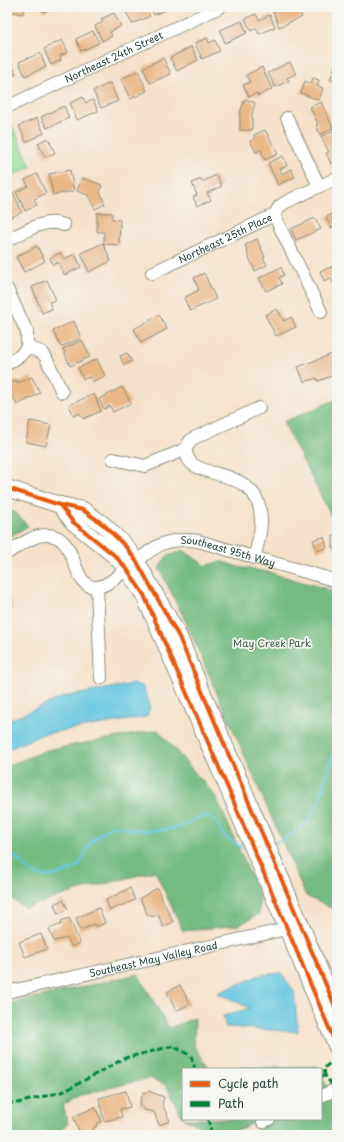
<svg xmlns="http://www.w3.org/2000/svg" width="344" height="1142" font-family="'Playpen Sans',sans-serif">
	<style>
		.green { fill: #8fdb98; stroke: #578c66 }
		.forest { fill: #73bb80; stroke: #497c5a }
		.water { fill: #63c6e1; stroke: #41828a }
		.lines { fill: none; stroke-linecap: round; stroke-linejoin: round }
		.stream { stroke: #63c6e1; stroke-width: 2.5 }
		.building { fill: #eab787 }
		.minor-casing { stroke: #8a8f7e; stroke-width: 14 }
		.major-casing { stroke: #8a8f7e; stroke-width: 18 }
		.minor { stroke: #fff; stroke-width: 12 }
		.major { stroke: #fff; stroke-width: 16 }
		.quiet { stroke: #00873e; stroke-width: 3; stroke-dasharray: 6 3; stroke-linecap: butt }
		.cycleway-casing { stroke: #f6f6f2; stroke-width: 6 }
		.cycleway { stroke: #e8590c; stroke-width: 4 }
		.labels { text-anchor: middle; stroke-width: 3.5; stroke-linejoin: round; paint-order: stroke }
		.street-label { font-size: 10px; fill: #1f3d34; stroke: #f6f6f2 }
		.park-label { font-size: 10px; fill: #355d48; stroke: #f6f6f2 }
	</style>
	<rect width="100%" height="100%" fill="#f6f6f2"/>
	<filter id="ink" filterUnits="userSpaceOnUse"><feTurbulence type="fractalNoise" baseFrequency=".025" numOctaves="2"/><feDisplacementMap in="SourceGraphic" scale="8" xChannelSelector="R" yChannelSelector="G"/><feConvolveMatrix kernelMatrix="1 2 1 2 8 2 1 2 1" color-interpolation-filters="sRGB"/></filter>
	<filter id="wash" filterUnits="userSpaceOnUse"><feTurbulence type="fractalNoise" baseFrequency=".012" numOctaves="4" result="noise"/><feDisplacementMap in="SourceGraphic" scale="16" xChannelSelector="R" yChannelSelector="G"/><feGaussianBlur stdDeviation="0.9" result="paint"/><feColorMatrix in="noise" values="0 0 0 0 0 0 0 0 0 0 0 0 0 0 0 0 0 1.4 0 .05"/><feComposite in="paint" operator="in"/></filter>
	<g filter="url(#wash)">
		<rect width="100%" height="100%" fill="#f5e1c9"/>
		<!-- green -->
		<path class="green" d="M9,119L31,167L7,178V120Z"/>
		<!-- forest -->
		<g class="forest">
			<path d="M337,399V521H334L283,422Z"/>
			<path d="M7,511L15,512L28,526L7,538Z"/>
			<path d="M183,550L206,566L220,561L238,567L268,572L337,592V911L306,896L185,620L159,568L166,557Z"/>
			<path d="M158,730L216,797L260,897L259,914L239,925L183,931L155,871L77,891L25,908L7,896V766L47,750Z"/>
			<path d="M138,974L169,1028L195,1018L194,1046L209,1068L318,1066L319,1069H183V1118L166,1085L150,1078L80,1095L63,1105L68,1124L55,1135H7V1004Z"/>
			<path d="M321,1073L330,1094L337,1093V1135H261L254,1123L225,1135H220L184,1119H321Z"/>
		</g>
		<!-- water -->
		<g class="water">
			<path d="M133,684L142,686C148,698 153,705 146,717L43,734L7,750V721L63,697Z"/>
			<path d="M281,973L294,991L298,1032L226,1027L223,1016L250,1008L218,993L260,975Z"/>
		</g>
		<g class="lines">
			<!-- stream -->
			<g class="stream">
				<path d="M273,844C327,822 317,791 337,746"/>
				<path d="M7,853L16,858L32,873L41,876H51L64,873L79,866L87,848L93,840L111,826C121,826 131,830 141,830C153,831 171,830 181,826C196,821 201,809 218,822C220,839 234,842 247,850"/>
			</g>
		</g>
		<g id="blocks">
			<!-- building -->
			<g class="building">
				<path d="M7,7H25L23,14L7,11Z"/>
				<path d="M41,7H54L44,12Z"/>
				<path d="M131,7H138L140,11L146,9L150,16L132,24L125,10Z"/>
				<path d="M150,7H167L168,9L154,15Z"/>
				<path d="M282,7H297L302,17L279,27L273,12Z"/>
				<path d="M114,13L121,26L110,32L112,36L102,41L95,26L103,22L101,19Z"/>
				<path d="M256,14L259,20L270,15L275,27L259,34L256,28L251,31L245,19Z"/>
				<path d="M242,21L247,33L225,43L220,30Z"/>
				<path d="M93,31L99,43L81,51L76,39Z"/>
				<path d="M207,38L209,43L215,40L220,51L202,59L195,43Z"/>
				<path d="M62,40L68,52L60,56L61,60L51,65L44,49Z"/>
				<path d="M191,47L198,60L177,71L170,58Z"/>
				<path d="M40,53L46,67L25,76L19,62Z"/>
				<path d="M163,58L171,74L150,83L143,68Z"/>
				<path d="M337,60V82L330,80Z"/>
				<path d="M290,62L296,74L287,78L289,81L275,87L268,73Z"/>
				<path d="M11,63L16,74L10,77L12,83L7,85V64Z"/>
				<path d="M262,67L272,89L258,96L257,93L249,97L243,85L250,82L246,75Z"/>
				<path d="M138,71L147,91L130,99L121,79Z"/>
				<path d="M313,78L319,80L317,86L323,88L319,100L301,93L305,81L311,84Z"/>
				<path d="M110,83L118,101L101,108L93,91Z"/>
				<path d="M83,97L86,103L93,100L98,111L77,120L70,103Z"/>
				<path d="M245,99L255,103L252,114V130H240V113Z"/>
				<path d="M321,102L333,128L320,135L316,125L318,124L310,107Z"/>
				<path d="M64,106L69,118L47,128L41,117Z"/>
				<path d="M37,118L44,133L26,142L19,126Z"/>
				<path d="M337,129V164L335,166L333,163L331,164L326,153L329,152L321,137Z"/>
				<path d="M265,130L278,154L265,160L261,150L256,152L250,141L255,139L254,135Z"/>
				<path d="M48,138L55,153L45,157L38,143Z"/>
				<path d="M283,156L287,166L280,169L282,174L291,169L295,177L278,185L268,163Z"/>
				<path d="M70,170L74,191L53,195L49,174Z"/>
				<path d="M37,174L46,193L34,199L37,205L25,211L16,192L28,186L25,180Z"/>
				<path d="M216,175L222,186L207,193L211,200L197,206L193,197L197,195L192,183L201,179L202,182Z"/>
				<path d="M82,178L102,185L100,192L105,204L95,209L88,195L77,191Z"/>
				<path d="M13,192L22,212L7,219V195Z"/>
				<path d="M337,212V226L331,228L326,217Z"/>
				<path d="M97,213H112V219L120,220L119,245L104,244V232H97Z"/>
				<path d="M315,218L321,229L296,240L291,229Z"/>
				<path d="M257,239L265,257L263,258L267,265L255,271L247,253L248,252L245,245Z"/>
				<path d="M103,243L111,261L89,272L81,253Z"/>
				<path d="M37,246L45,261L24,272L16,257Z"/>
				<path d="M60,253L64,259L75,254L81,267L65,275L58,262L53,265L50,258Z"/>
				<path d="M337,265V286L335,287L331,278L324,281L320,271Z"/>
				<path d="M281,267L284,275L279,278L282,284L266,291L259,278Z"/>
				<path d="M204,273L216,299L190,311L184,298L199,290L194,278Z"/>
				<path d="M47,280L56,300L49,302L52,309L42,313L32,287Z"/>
				<path d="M277,309L284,321L291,317L296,327L276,336L265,315Z"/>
				<path d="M159,315L167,329L141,343L134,329Z"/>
				<path d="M74,321L81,338L61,347L53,331Z"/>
				<path d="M82,340L90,357L70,366L63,349Z"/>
				<path d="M127,353L132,361L124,365L120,356Z"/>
				<path d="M332,354L337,367V374L318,381L317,378L304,382L298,367Z"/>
				<path d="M97,359L105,376L92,382L90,377L83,379L78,368Z"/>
				<path d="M32,377L40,393L17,405L12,395L8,397L7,385L17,380L18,383Z"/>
				<path d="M122,387L131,403L113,412L110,406L104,409L99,399Z"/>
				<path d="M94,394L101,411L83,419L80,413L74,416L69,405Z"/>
				<path d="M30,421L51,425L46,446L26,442Z"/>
				<rect x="333" y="536" width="4" height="12"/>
				<path d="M324,537L327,548L317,551L313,540Z"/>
				<path d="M7,592L13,606L7,608Z"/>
				<path d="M130,888L135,900L110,910L106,900Z"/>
				<path d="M157,888L173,922L163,927L158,914L152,917L151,915L148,916L140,898Z"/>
				<path d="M63,900L68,909L58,914L54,904Z"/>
				<path d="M99,908L105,923L96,927L95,924L80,930L76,918Z"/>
				<path d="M69,918L80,943L72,947L67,938L54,941L49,929L62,924L61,921Z"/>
				<path d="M41,934L47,949L25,957L19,942Z"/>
				<path d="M180,985L190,1004L176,1011L167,992Z"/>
				<path d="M126,1091L130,1107L120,1109L122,1117L104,1121L99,1098Z"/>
				<path d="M148,1091L164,1097L162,1104L170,1121L159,1125L154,1112L144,1110L145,1109L139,1106L143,1092L147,1093Z"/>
				<path d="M95,1107L102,1121L96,1124L97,1126L93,1128L96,1135H81L73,1117Z"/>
				<path d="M199,1131L201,1135H190Z"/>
			</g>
		</g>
	</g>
	<g filter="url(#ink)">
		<use href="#blocks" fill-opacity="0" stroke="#8a8f7e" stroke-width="1"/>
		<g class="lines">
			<defs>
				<g id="minor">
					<path id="s1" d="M7,107L220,7"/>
					<path d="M287,118L319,186"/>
					<path d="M274,215L321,312"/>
					<path d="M7,240C25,232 45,217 64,225"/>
					<path id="s2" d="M152,273L274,215L280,206L286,202L337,178"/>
					<path d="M7,289L27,332V347L41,352L45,356L62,392"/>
					<path d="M7,364L21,355L27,347"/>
					<path d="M186,449C185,486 262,459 261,522C261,534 257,547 254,558"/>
					<path d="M186,449L190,441L194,438L259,408"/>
					<path d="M113,459L145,466L186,449"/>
					<path id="s3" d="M7,553C18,547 32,535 46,535C80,534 69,589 97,587C105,586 112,581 118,576C148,554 158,535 198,541L337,581"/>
					<path d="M97,587L101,678"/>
					<path id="s4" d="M7,992L295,927"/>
					<path d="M321,1096L337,1089"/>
					<path d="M263,1122L269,1119"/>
				</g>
				<g id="major">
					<path d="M7,488L60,505L83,510L104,525L126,547L137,562L179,637L337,1011"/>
					<path d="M60,505L73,522L114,555L127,569L144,595L227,786L337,1047"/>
				</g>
			</defs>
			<!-- minor casing -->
			<use href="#minor" class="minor-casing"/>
			<!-- major casing -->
			<use href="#major" class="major-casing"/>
			<!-- minor -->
			<use href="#minor" class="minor"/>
			<!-- major -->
			<use href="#major" class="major"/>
			<!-- quiet -->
			<g class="quiet">
				<path d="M321,1076H325L336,1090"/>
				<path d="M325,1076L324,1068L330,1063"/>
				<path d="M7,1103H18L65,1091L125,1058L173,1046L191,1056L195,1069"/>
				<path d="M208,1119L212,1135"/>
			</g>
			<defs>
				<g id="cycleway">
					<path d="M7,488L60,505L83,510L104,525L126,547L137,562L179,637L337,1011"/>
					<path d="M60,505L73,522L114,555L127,569L144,595L227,786L337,1047"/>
				</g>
			</defs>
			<!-- cycleway casing -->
			<use href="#cycleway" class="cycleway-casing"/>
			<!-- cycleway -->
			<use href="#cycleway" class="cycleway"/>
		</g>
	</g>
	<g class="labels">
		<!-- street labels -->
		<g class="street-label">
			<text dy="4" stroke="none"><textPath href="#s1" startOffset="118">Northeast 24th Street</textPath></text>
			<text dy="4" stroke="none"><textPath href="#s2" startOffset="81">Northeast 25th Place</textPath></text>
			<text dy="4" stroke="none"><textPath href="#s3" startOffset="269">Southeast 95th Way</textPath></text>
			<text dy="4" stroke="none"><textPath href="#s4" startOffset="150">Southeast May Valley Road</textPath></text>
		</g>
		<!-- park labels -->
		<g class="park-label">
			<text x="272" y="647">May Creek Park</text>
		</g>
	</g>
	<!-- margin -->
	<rect width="344" height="1142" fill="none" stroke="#f6f6f2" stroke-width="24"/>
	<!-- legend -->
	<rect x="182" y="1068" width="140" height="52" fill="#f6f6f2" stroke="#a0aca6"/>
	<rect x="190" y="1081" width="20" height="6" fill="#e8590c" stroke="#a0aca6"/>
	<text x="218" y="1088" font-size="12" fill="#1f3d34">Cycle path</text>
	<rect x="190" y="1101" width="20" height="6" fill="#00873e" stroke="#a0aca6"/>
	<text x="218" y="1108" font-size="12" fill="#1f3d34">Path</text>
</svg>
